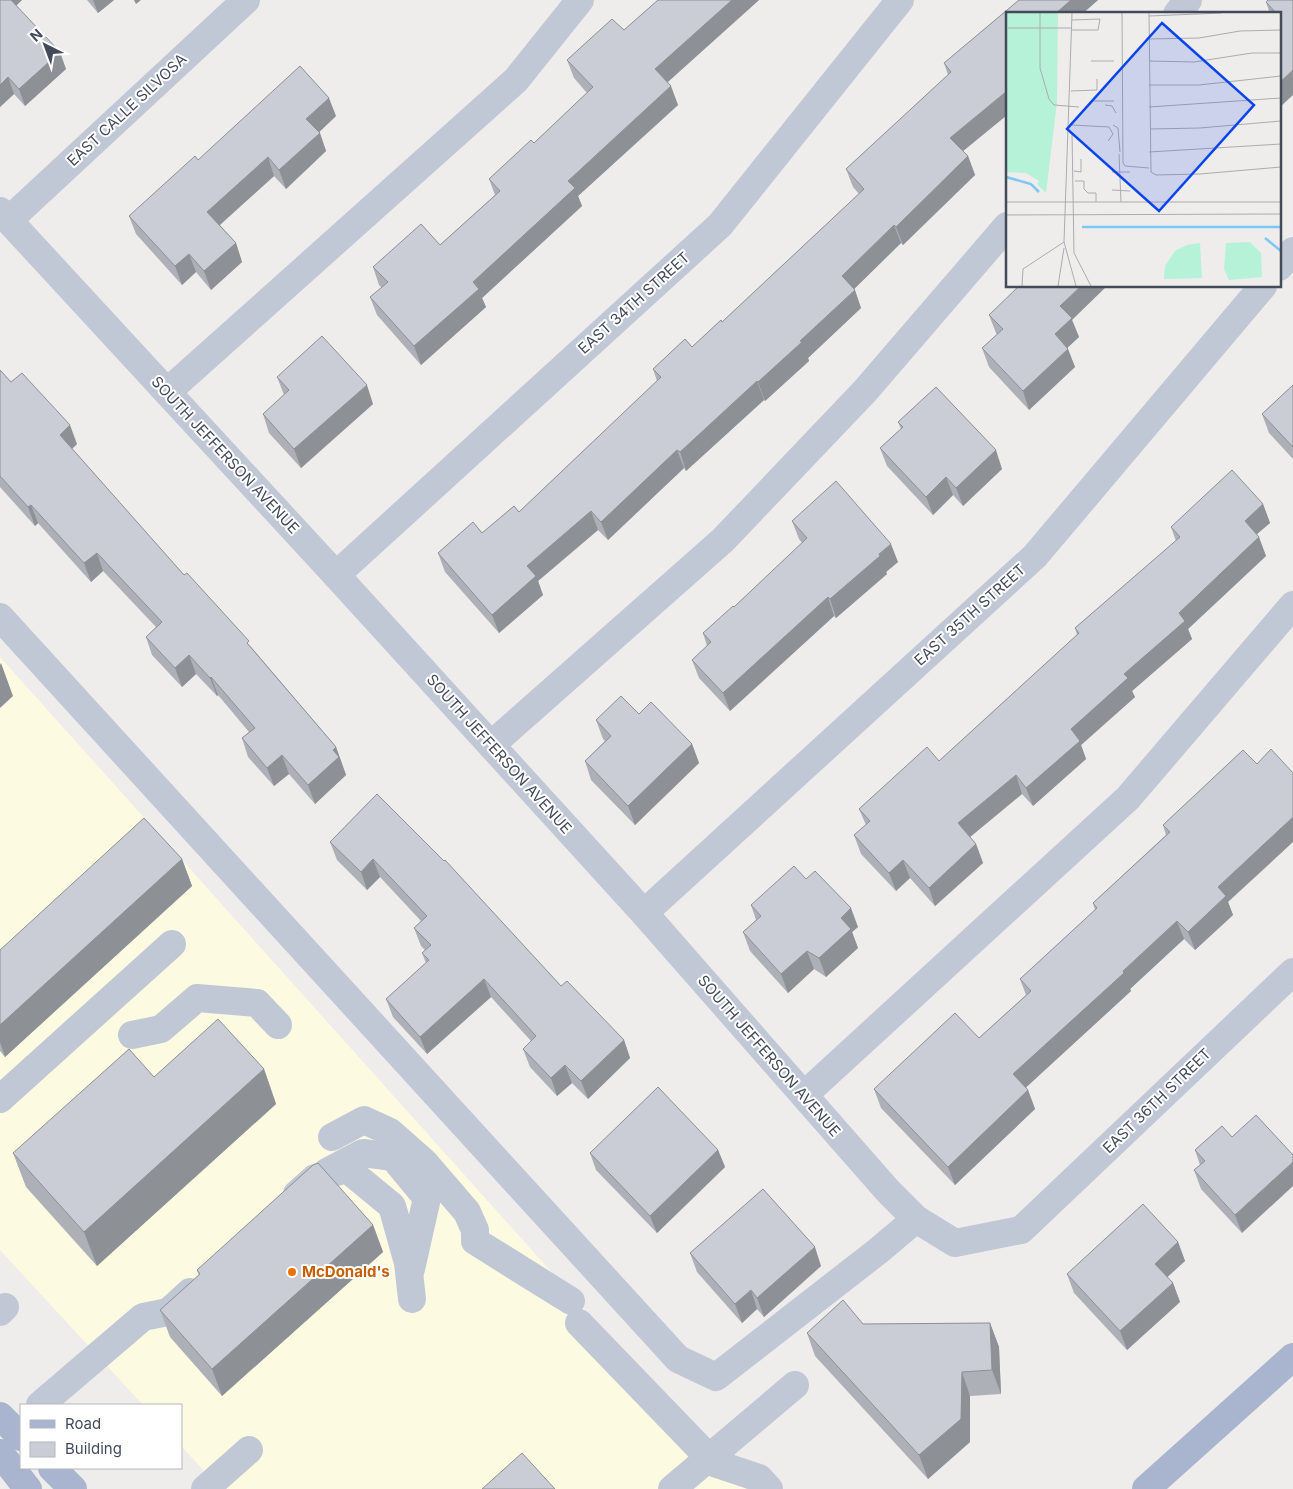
<svg xmlns="http://www.w3.org/2000/svg" width="1293" height="1489" font-family="Inter,sans-serif">
	<style>
		.commercial { fill: #fdfae2 }
		.lines { fill: none; stroke-linecap: round; stroke-linejoin: round }
		.minor { stroke: #c1c8d5; stroke-width: 28 }
		.major { stroke: #a9b5ce; stroke-width: 28 }
		.wall { fill: #aeb0b7 }
		.shaded-wall { fill: #8d9095 }
		.building { fill: #cacdd5; stroke: #8d9095 }
		.food-dot { fill: #e8710a; stroke: #fff; stroke-width: 2 }
		.labels { text-anchor: middle; stroke-width: 4; stroke-linejoin: round; paint-order: stroke }
		.street-label { font-size: 15px; fill: #434b5b; stroke: #fff }
		.food-label { font-size: 15px; font-weight: bold; fill: #c56008; stroke: #fff; text-anchor: start }
		.inset-river { fill: none; stroke: #7ec6f3; stroke-width: 2.5 }
		.inset-road { fill: none; stroke: #aaacb2; stroke-width: 1 }
		.view { fill: #0945ec; fill-opacity: 0.15; stroke: #0945ec; stroke-width: 2.5 }
		.inset-edge { fill: none; stroke: #434b5b; stroke-width: 2.5 }
	</style>
	<rect width="100%" height="100%" fill="#efecec"/>
	<!-- commercial -->
	<path class="commercial" d="M0,657L746,1489H221L181,1446V1405H143L0,1250Z"/>
	<g class="lines">
		<!-- minor -->
		<g class="minor">
			<path d="M1177,14L1188,0"/>
			<path d="M0,211L336,575L644,913L888,1191L916,1219L955,1243L1021,1230L1293,972"/>
			<path d="M9,220L246,0"/>
			<path d="M1279,267L1293,251"/>
			<path d="M167,392L516,80L580,0"/>
			<path d="M336,575L720,225L900,0"/>
			<path d="M0,617L678,1359L716,1377L878,1251L916,1219"/>
			<path d="M491,745L723,540L865,391L1007,226"/>
			<path d="M644,913L1035,556L1263,286"/>
			<path d="M132,1035L161,1029L197,998L257,1003L278,1025"/>
			<path d="M804,1095L1128,798L1293,605"/>
			<path d="M0,1099L172,944"/>
			<path d="M332,1137L364,1120L390,1132L424,1162L467,1212L475,1230V1241L571,1301"/>
			<path d="M327,1172L363,1153L393,1157L427,1198L411,1269"/>
			<path d="M297,1194L315,1178L347,1169L392,1206L408,1263L412,1299"/>
			<path d="M0,1312L5,1307"/>
			<path d="M579,1323L714,1463L759,1478L769,1489"/>
			<path d="M40,1405L143,1317L168,1312L190,1292"/>
			<path d="M205,1489L249,1450"/>
			<path d="M672,1489L795,1385"/>
		</g>
		<!-- major -->
		<g class="major">
			<path d="M0,1416L21,1437"/>
			<path d="M0,1453L28,1489"/>
			<path d="M52,1468L73,1489"/>
			<path d="M1146,1489L1293,1357"/>
		</g>
	</g>
	<!-- wall -->
	<g class="wall">
		<path d="M0,0H22L16,5L66,69L25,106L14,94L0,107Z"/>
		<path d="M87,0H114L98,13Z"/>
		<path d="M658,0H759L668,82L678,105L578,196L582,206L482,298L486,307L421,365L377,315L370,297L382,288L379,285L373,267L440,245L495,195L489,179L534,143L587,93L574,78L567,60L624,30Z"/>
		<path d="M1019,0H1098L1082,14H1007V115L963,151L968,156L975,175L903,245L901,243L854,289L861,308L808,358L809,361L765,401L764,400L686,471L684,468L608,540L598,530L538,581L543,595L499,633L445,572L438,553L473,522L482,533L514,506L519,512L657,381L653,369L685,339L692,347L721,320L722,322L859,194L853,187L846,169L948,75L944,63Z"/>
		<path d="M1293,0L1279,14H1270L1266,2Z"/>
		<path d="M336,116L319,132L326,151L286,189L274,176L220,225L236,243L242,262L211,290L196,272L182,285L136,234L129,216L198,160Z"/>
		<path d="M989,315L1072,320L1079,337L1067,347L1075,367L1029,410L989,367L982,348L997,335L996,333Z"/>
		<path d="M0,370L11,382L77,444L72,449L184,575L252,648L336,747L346,775L315,804L289,774L274,786L248,757L242,738L249,732L218,695L217,696L196,674L182,687L152,655L146,637L156,627L103,571L91,582L38,523L35,526L0,487Z"/>
		<path d="M277,377L373,404L301,468L269,433L263,414L284,395Z"/>
		<path d="M1293,385V459L1269,433L1262,414Z"/>
		<path d="M898,422L1002,469L963,506L953,495L933,515L887,466L880,448L901,429Z"/>
		<path d="M1263,504L1270,523L1257,534L1266,556L1188,629L1192,639L1132,691L1135,697L1081,745L1086,759L1033,806L1022,794L970,837L976,844L983,863L935,906L910,878L896,891L861,854L854,835L866,825L859,809L939,761L1077,635L1075,628L1176,541L1171,527Z"/>
		<path d="M792,521L898,562L886,572L887,574L836,618L834,616L730,711L699,678L692,660L707,646L703,633L734,607L802,543L799,539Z"/>
		<path d="M639,714L692,744L699,763L635,825L591,780L585,761L605,741L603,739L596,720Z"/>
		<path d="M1243,750L1228,902L1233,915L1195,950L1184,939L1130,989L1131,991L1026,1087L1028,1090L1035,1109L955,1185L881,1108L874,1089L979,1038L1026,995L1020,979L1095,910L1093,903L1166,835L1163,825Z"/>
		<path d="M377,794L561,986L624,1040L630,1058L588,1099L572,1083L557,1096L530,1067L523,1049L531,1041L491,997L427,1054L393,1017L386,999L426,963L422,953L425,950L421,946L414,928L421,921L380,877L367,890L337,860L330,842Z"/>
		<path d="M182,859L192,886L5,1057L0,1051V950Z"/>
		<path d="M806,879L858,927L852,932L858,948L826,977L814,969L788,993L750,951L743,932L756,920L751,905Z"/>
		<path d="M264,1069L276,1104L97,1266L26,1187L13,1153L154,1077Z"/>
		<path d="M1222,1126L1242,1233L1201,1189L1194,1170L1200,1165L1195,1150Z"/>
		<path d="M718,1150L725,1167L657,1233L596,1170L590,1153Z"/>
		<path d="M373,1225L383,1252L222,1396L170,1337L160,1310L199,1275L197,1270Z"/>
		<path d="M1178,1242L1185,1261L1167,1277L1173,1283L1180,1302L1127,1350L1074,1293L1067,1274Z"/>
		<path d="M690,1253L821,1266L764,1317L757,1309L742,1323L697,1272Z"/>
		<path d="M990,1323L999,1347L1001,1394L970,1396V1442L928,1479L815,1356L807,1333L863,1324Z"/>
	</g>
	<!-- shaded-wall -->
	<g class="shaded-wall">
		<path d="M8,0H22L12,10Z"/>
		<path d="M93,0H114L98,13Z"/>
		<path d="M134,0H141L136,4Z"/>
		<path d="M732,0H759L662,87L655,69Z"/>
		<path d="M1071,0H1098L1082,14H1055Z"/>
		<path d="M60,52L66,69L25,106L19,89Z"/>
		<path d="M1293,70V95L1279,108V83Z"/>
		<path d="M8,77L14,94L0,107V85Z"/>
		<path d="M671,86L678,105L578,196L582,206L482,298L486,307L421,365L414,346L568,181Z"/>
		<path d="M1007,91V115L957,156L950,138Z"/>
		<path d="M329,98L336,116L313,138L306,119Z"/>
		<path d="M320,133L326,151L286,189L279,170Z"/>
		<path d="M968,156L975,175L903,245L896,227Z"/>
		<path d="M268,157L274,176L214,230L207,212Z"/>
		<path d="M894,225L901,243L849,294L842,276Z"/>
		<path d="M236,243L242,262L211,290L204,271Z"/>
		<path d="M189,254L196,272L182,285L175,266Z"/>
		<path d="M1081,286H1107L1072,320L1079,337L1062,353L1055,334L1060,306Z"/>
		<path d="M855,290L861,308L808,358L809,361L765,401L758,382L800,341Z"/>
		<path d="M1068,349L1075,367L1029,410L1023,391Z"/>
		<path d="M757,381L764,400L686,471L680,452Z"/>
		<path d="M367,385L373,404L301,468L294,449Z"/>
		<path d="M70,425L77,444L66,454L60,435Z"/>
		<path d="M677,450L684,468L608,540L601,522Z"/>
		<path d="M996,450L1002,469L963,506L956,488Z"/>
		<path d="M946,477L953,495L933,515L926,497Z"/>
		<path d="M1263,504L1270,523L1251,539L1245,521Z"/>
		<path d="M31,505L38,523L35,526L28,507Z"/>
		<path d="M591,511L598,530L538,581L543,595L499,633L492,615L527,566Z"/>
		<path d="M1259,537L1266,556L1188,629L1192,639L1132,691L1135,697L1081,745L1086,759L1033,806L1026,788L1071,729L1124,674L1179,613Z"/>
		<path d="M891,544L898,562L886,572L887,574L836,618L830,599L879,554Z"/>
		<path d="M97,553L103,571L91,582L84,563Z"/>
		<path d="M828,597L834,616L730,711L723,693Z"/>
		<path d="M189,655L196,674L182,687L175,668Z"/>
		<path d="M1,663L13,696L0,708V665Z"/>
		<path d="M211,677L218,695L217,696L210,678Z"/>
		<path d="M692,744L699,763L635,825L628,806Z"/>
		<path d="M336,747L346,775L315,804L308,785L333,750Z"/>
		<path d="M282,755L289,774L274,786L267,768Z"/>
		<path d="M1016,775L1022,794L964,842L958,823Z"/>
		<path d="M1293,817V842L1228,902L1233,915L1195,950L1188,932L1218,887Z"/>
		<path d="M976,844L983,863L935,906L929,888Z"/>
		<path d="M182,859L192,886L5,1057L0,1042V1025Z"/>
		<path d="M373,859L380,877L367,890L361,872Z"/>
		<path d="M903,860L910,878L896,891L889,873Z"/>
		<path d="M851,908L858,927L852,932L858,948L826,977L819,958L841,918Z"/>
		<path d="M1177,921L1184,939L1130,989L1131,991L1020,1093L1013,1074Z"/>
		<path d="M807,951L814,969L788,993L781,974Z"/>
		<path d="M484,979L491,997L427,1054L420,1037Z"/>
		<path d="M624,1040L630,1058L588,1099L581,1081Z"/>
		<path d="M565,1065L572,1083L557,1096L551,1078Z"/>
		<path d="M264,1069L276,1104L97,1266L84,1232Z"/>
		<path d="M1028,1090L1035,1109L955,1185L948,1167Z"/>
		<path d="M718,1150L725,1167L657,1233L650,1216Z"/>
		<path d="M1293,1162V1186L1242,1233L1235,1215Z"/>
		<path d="M373,1225L383,1252L222,1396L212,1369Z"/>
		<path d="M1178,1242L1185,1261L1162,1282L1155,1264Z"/>
		<path d="M815,1247L821,1266L764,1317L757,1298Z"/>
		<path d="M1173,1283L1180,1302L1127,1350L1120,1331Z"/>
		<path d="M751,1290L757,1309L742,1323L735,1304Z"/>
		<path d="M990,1323L999,1347L1001,1394L992,1370Z"/>
		<path d="M962,1372L970,1396V1442L928,1479L919,1455Z"/>
	</g>
	<!-- building -->
	<g class="building">
		<path d="M0,0H11L60,52L19,89L8,77L0,85Z"/>
		<path d="M658,0H732L655,69L671,86L568,181L575,188L473,282L479,289L414,346L370,297L388,282L373,267L421,224L440,245L500,191L489,179L531,140L534,143L593,87L567,60L612,19L624,30Z"/>
		<path d="M1019,0H1071L1055,14H1007V91L950,138L968,156L896,227L894,225L842,276L855,290L800,341L802,342L758,382L757,381L680,452L677,450L601,522L591,511L527,566L536,576L492,615L438,553L473,522L482,533L514,506L519,512L661,377L653,369L685,339L692,347L721,320L722,322L864,189L846,169L951,72L944,63Z"/>
		<path d="M1268,0H1293V70L1279,83V14H1277L1266,2Z"/>
		<path d="M300,66L329,98L306,119L320,133L279,170L268,157L207,212L236,243L204,271L189,254L175,266L129,216L195,156L198,160Z"/>
		<path d="M1019,286H1081L1060,306L1072,318L1055,334L1068,349L1023,391L982,348L1003,329L989,315Z"/>
		<path d="M322,336L367,385L294,449L263,414L289,390L277,377Z"/>
		<path d="M0,370L11,382L22,373L70,425L60,435L184,575L187,573L249,641L247,643L336,747L333,750L339,757L308,785L282,755L267,768L242,738L255,728L211,677L210,678L189,655L175,668L146,637L162,622L97,553L84,563L31,505L28,507L0,476Z"/>
		<path d="M1293,385V447L1262,414Z"/>
		<path d="M936,387L996,450L956,488L946,477L926,497L880,448L903,427L898,422Z"/>
		<path d="M1232,470L1263,504L1245,521L1259,537L1179,613L1185,621L1124,674L1128,678L1071,729L1080,741L1026,788L1016,775L958,823L976,844L929,888L903,860L889,873L854,835L870,821L859,809L927,747L939,761L1079,633L1075,628L1180,537L1171,527Z"/>
		<path d="M836,481L891,544L879,554L880,556L830,599L828,597L723,693L692,660L711,642L703,633L733,606L734,607L807,538L792,521Z"/>
		<path d="M621,696L639,714L651,702L692,744L628,806L585,761L611,736L596,720Z"/>
		<path d="M1271,749L1293,773V817L1218,887L1226,896L1188,932L1177,921L1123,971L1124,973L1013,1074L1028,1090L948,1167L874,1089L955,1013L979,1038L1031,991L1020,979L1097,908L1093,903L1170,832L1163,825L1243,750L1257,764Z"/>
		<path d="M377,794L444,861L445,860L561,986L567,981L624,1040L581,1081L565,1065L551,1078L523,1049L536,1036L484,979L420,1037L386,999L429,960L422,953L431,945L414,928L427,916L373,859L361,872L330,842Z"/>
		<path d="M144,818L182,859L0,1025V950Z"/>
		<path d="M794,866L806,879L815,871L851,908L841,918L851,929L819,958L807,951L781,974L743,932L761,916L751,905Z"/>
		<path d="M218,1019L264,1069L84,1232L13,1153L129,1049L154,1077Z"/>
		<path d="M658,1087L718,1150L650,1216L590,1153Z"/>
		<path d="M1256,1115L1293,1155V1162L1235,1215L1194,1170L1205,1161L1195,1150L1222,1126L1232,1137Z"/>
		<path d="M318,1163L373,1225L212,1369L160,1310L200,1274L197,1270L313,1165Z"/>
		<path d="M763,1189L815,1247L757,1298L751,1290L735,1304L690,1253Z"/>
		<path d="M1143,1204L1178,1242L1155,1264L1173,1283L1120,1331L1067,1274Z"/>
		<path d="M843,1300L863,1324L990,1323L992,1370L962,1372L961,1419L919,1455L807,1333Z"/>
		<path d="M522,1453L555,1489H482Z"/>
	</g>
	<!-- markers -->
	<circle class="food-dot" cx="292" cy="1272" r="5"/>
	<g class="labels">
		<!-- street labels -->
		<g class="street-label">
			<text transform="translate(127 110) rotate(-43)" y="5">EAST CALLE SILVOSA</text>
			<text transform="translate(634 303) rotate(-42)" y="5">EAST 34TH STREET</text>
			<text transform="translate(225 455) rotate(47)" y="5">SOUTH JEFFERSON AVENUE</text>
			<text transform="translate(970 615) rotate(-42)" y="5">EAST 35TH STREET</text>
			<text transform="translate(499 754) rotate(48)" y="5">SOUTH JEFFERSON AVENUE</text>
			<text transform="translate(769 1056) rotate(49)" y="5">SOUTH JEFFERSON AVENUE</text>
			<text transform="translate(1157 1101) rotate(-44)" y="5">EAST 36TH STREET</text>
		</g>
		<!-- food labels -->
		<g class="food-label">
			<text x="302" y="1277">McDonald's</text>
		</g>
	</g>
	<!-- overview -->
	<g transform="translate(1006 12)">
		<rect width="275" height="275" fill="#efecec"/>
		<path d="M0,1H52L51,90L40,181L31,172L33,169L20,161L0,160ZM244,230L255,241L256,265L223,268L218,257L220,231ZM194,231L196,266L158,267L159,254L169,239L181,233Z" fill="#b5f2d7"/>
		<path class="inset-river" d="M0,165L25,172L33,180M76,215H275M259,226L275,239"/>
		<path class="inset-road" d="M34,1V56L43,87L48,93L73,95M66,1L58,230L70,274M116,1L117,151L119,154L143,156M143,1L145,160L150,163L194,162L275,155M143,4L215,1M2,16H66M66,18H92L94,7L66,8M143,27L193,26L234,19L275,18M85,49H108M143,49L188,50L246,41H275M143,73H193L275,64M65,79L91,78V67M86,89H108M99,93L106,94L110,101M143,95L275,86M66,113L103,115L107,122L102,129M107,113L112,116L114,140M144,117L194,116L275,109M66,121L68,241L85,274M143,140L275,132M113,142L115,190M68,159L75,160V147M106,160H124M69,169H78V177L82,181H90V190M106,178L124,179M0,190H275M0,203L275,202M16,274L17,257L58,230M52,274L58,236"/>
		<path class="view" d="M156,11L248,93L153,199L61,117Z"/>
		<rect width="275" height="275" class="inset-edge"/>
	</g>
	<!-- legend -->
	<rect x="20" y="1404" width="162" height="65" fill="#ffffff" stroke="#b4b7bd"/>
	<rect x="30" y="1420" width="25" height="8" fill="#a9b5ce" stroke="#b4b7bd"/>
	<text x="65" y="1429" font-size="15" fill="#434b5b">Road</text>
	<rect x="30" y="1442" width="25" height="15" fill="#cacdd5" stroke="#b4b7bd"/>
	<text x="65" y="1454" font-size="15" fill="#434b5b">Building</text>
	<!-- north arrow -->
	<g transform="translate(45 45) rotate(318)" stroke="#ffffff" stroke-width="4" paint-order="stroke">
	<path d="M0-4L9 19L0 12L-9 19Z" fill="#434b5b"/>
	<text y="-8" font-size="14" font-weight="bold" text-anchor="middle" fill="#434b5b">N</text>
	</g>
</svg>
